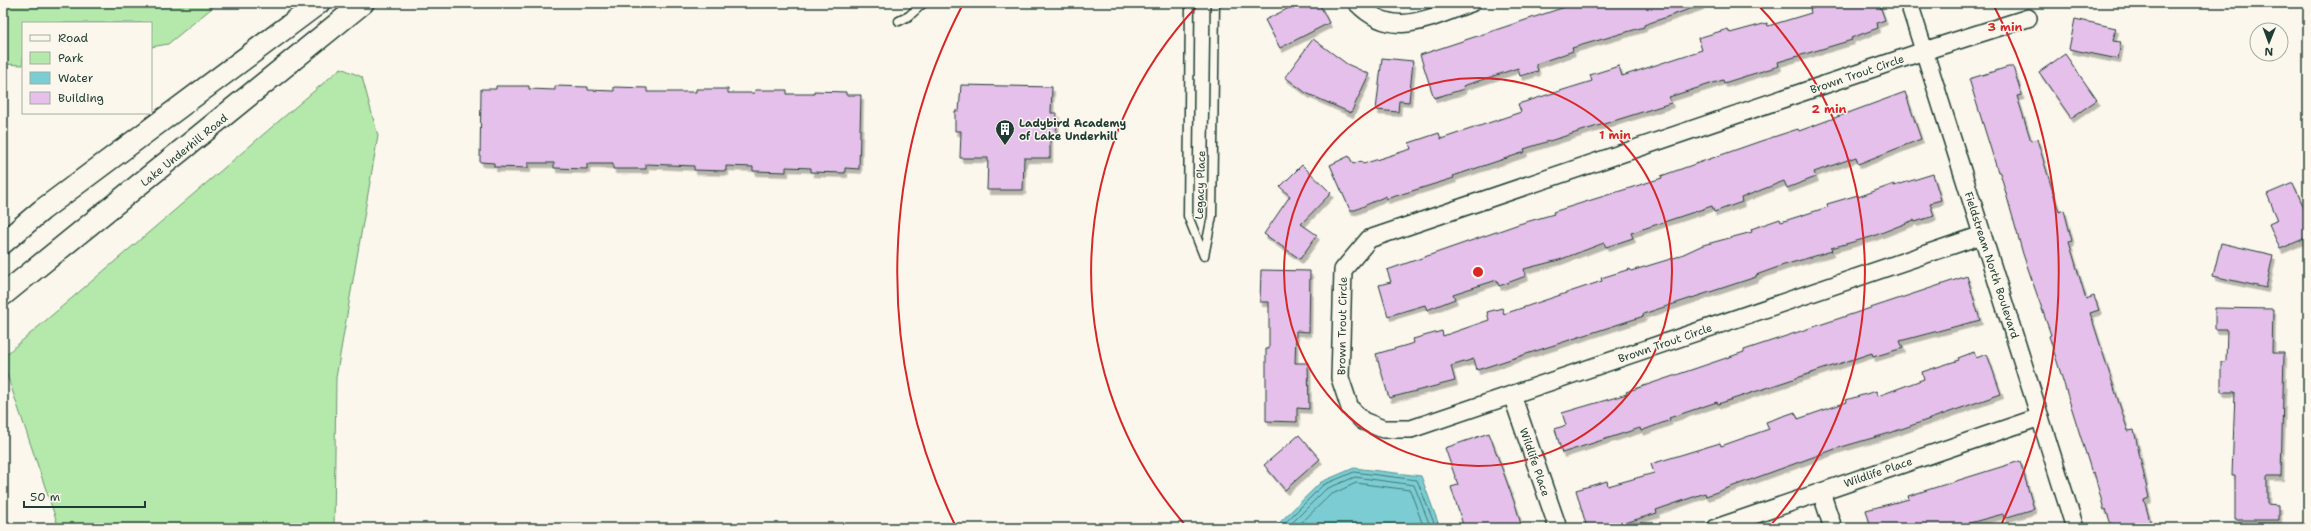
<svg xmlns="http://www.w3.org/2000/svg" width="2311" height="531" font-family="'Shantell Sans',sans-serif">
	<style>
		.green { fill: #b4e9ab; stroke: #6a9370 }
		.water { fill: #7bcdd3; stroke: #569393 }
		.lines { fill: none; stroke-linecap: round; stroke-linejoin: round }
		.shore { stroke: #447774; stroke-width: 1 }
		.building { fill: #e5c0ea; stroke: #1f3d34; filter: url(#shadow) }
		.service-casing { stroke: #1f3d34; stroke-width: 11 }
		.minor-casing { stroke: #1f3d34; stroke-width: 20 }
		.tertiary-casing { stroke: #1f3d34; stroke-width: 24 }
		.service { stroke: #fbf7ec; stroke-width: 8 }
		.minor { stroke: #fbf7ec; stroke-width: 17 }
		.tertiary { stroke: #fbf7ec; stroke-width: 21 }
		.ring { fill: none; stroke: #d62828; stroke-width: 2 }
		.labels { text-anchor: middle; stroke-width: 3; stroke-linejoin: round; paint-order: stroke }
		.street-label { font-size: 11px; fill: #1f3d34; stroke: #fbf7ec }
		.poi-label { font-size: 11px; font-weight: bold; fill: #1f3d34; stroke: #fbf7ec; text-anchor: start }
		.centre { fill: #d62828; stroke: #fbf7ec; stroke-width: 2 }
		.ring-label { font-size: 12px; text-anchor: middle; font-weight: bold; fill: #d62828; stroke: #fbf7ec; stroke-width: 3; stroke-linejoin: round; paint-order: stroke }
	</style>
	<defs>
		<filter id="shadow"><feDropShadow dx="2.5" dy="4.5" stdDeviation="0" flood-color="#0004"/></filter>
	</defs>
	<rect width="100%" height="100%" fill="#fbf7ec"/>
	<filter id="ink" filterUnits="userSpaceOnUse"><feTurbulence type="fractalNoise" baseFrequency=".025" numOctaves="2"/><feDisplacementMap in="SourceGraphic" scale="8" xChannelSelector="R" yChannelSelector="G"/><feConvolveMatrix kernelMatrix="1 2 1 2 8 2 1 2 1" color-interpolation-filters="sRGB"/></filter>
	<g filter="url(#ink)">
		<!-- green -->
		<g class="green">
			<path d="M3,3H218L168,44L151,47V23H23V65L3,64Z"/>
			<path d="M341,68L362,77L378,136L336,378L334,528H59L3,363V357Z"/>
		</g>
		<!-- water -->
		<path class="water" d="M1354,468L1421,476L1440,528H1274L1321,482Z"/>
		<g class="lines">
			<!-- shore -->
			<g class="shore">
				<path d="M1280,528L1323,485L1354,472L1417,480L1436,528"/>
				<path d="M1287,528L1326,489L1355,477L1414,485L1431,528"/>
				<path d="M1296,528L1330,495L1356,483L1410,490L1424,528"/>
			</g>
		</g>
		<!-- building -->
		<g class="building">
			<path d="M1299,3H1319L1329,23L1280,48L1265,20Z"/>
			<path d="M1577,3H1701V5L1644,25V27L1572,48L1573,51L1536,64L1538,71L1520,76L1518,68L1463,86L1464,89L1434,98L1420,55Z"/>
			<path d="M1829,3H1879L1885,20L1877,23L1878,28L1851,38L1852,40L1778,62L1779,66L1743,77L1724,83L1723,80L1669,97L1671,103L1524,149L1525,152L1453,176L1454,178L1386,199V196L1355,210H1350L1330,165L1349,156L1353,164L1361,161L1363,164L1411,149L1409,143L1439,133L1441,139L1521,112L1518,104L1592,81L1590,75L1619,66L1622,76L1702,50L1698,38L1728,29L1730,33L1767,23L1768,26L1811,13L1810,9Z"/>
			<path d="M2075,19L2116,28L2113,41L2121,42L2118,59L2069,49Z"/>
			<path d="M1313,39L1347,64L1369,74L1351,113L1306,93L1285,77Z"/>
			<path d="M2065,54L2097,100L2071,118L2039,72Z"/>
			<path d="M1382,58L1413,61L1409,102L1399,101L1398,112L1376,110Z"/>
			<path d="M2008,67H2013L2022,95L2017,96L2031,141L2037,139L2059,212L2064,210L2072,241L2069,242L2086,299L2094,296L2099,310L2090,313L2128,431L2134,430L2149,498L2144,500L2152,528H2112L2106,509L2104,510L2094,472L2092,473L2049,336L2051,335L2023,254L2000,172H1998L1969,79Z"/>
			<path d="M961,85L1052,87L1051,113H1057L1056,134H1050V158H1024L1023,190H987L988,158H960L961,131H955V111H959Z"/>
			<path d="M496,86H529V89L555,90V86L588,87V90L614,91V87L647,88V92H696V89H728V93H754L755,90H787V94H814V91L846,92V95H861L859,169L845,168V173L811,172V168L786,167V172L753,171V167L726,166V171L694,170V166L646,164V169H613V164H587V169L554,168V163H528V168L494,167V163L480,162L481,89H496Z"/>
			<path d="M1905,92L1921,139L1858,164L1856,157L1814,172L1816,177L1787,188L1784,181L1741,198L1742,202L1714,212L1712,206L1631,233L1633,238L1606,247L1604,243L1559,260L1524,269L1526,276L1499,286L1497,280L1453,294L1455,299L1427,310L1425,305L1388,316L1379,285L1391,282L1387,270L1519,224L1554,214L1553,212L1585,202L1662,178L1661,176L1761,141L1798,129L1799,131Z"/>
			<path d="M1302,165L1331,193L1301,224L1317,235L1300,259L1264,234L1290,196L1280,187Z"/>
			<path d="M1933,174L1941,200L1930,203L1934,216L1915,222L1914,220L1871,237L1831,248L1832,251L1784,265L1756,275V277L1643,314L1644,316L1477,370L1474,359L1451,366L1455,381L1389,398L1376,354L1414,343L1413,339L1442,331L1443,336L1489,320L1487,312L1502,308L1504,314L1602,281L1601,278L1630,269L1631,271L1677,257L1703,245L1752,232L1751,229L1780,219L1781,222L1828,207L1827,204L1858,195V197L1894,184V186Z"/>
			<path d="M2293,183L2308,217V237L2280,249L2269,224L2278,220L2267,194Z"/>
			<path d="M2221,243L2273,255L2266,288L2213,276Z"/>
			<path d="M1261,270L1310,271L1309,332L1296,331L1295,363H1308L1309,409L1297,408V422L1266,421V349H1269V302H1260Z"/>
			<path d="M1967,276L1980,320L1900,341L1903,348L1873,357L1872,353L1718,404L1717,402L1669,418L1670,420L1641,431L1640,428L1562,453L1555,429L1566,425L1562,413L1627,394L1626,392L1744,352V350Z"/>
			<path d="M2215,308L2273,309L2272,353H2284L2281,476H2267V504L2279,505V520H2235V475H2232L2235,392H2221V362H2226L2227,329H2215Z"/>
			<path d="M1974,352L1976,358L1987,354L2001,394L1890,433L1838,448L1706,496L1705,493L1656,510L1657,513L1609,528H1587L1576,490L1607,481L1608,486L1654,473L1651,464L1720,443L1721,446L1769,429L1766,422L1795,412L1798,419L1847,402L1846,400L1876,391L1878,396L1924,379L1922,372L1959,360L1958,358Z"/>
			<path d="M1489,433L1516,507L1522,528H1464L1451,487L1458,485L1445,448Z"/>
			<path d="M1299,435L1320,459L1285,490L1264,465Z"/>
			<path d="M2020,461L2034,509L2004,518L2003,514L1951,528H1871L1866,510L1909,499L1908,496Z"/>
		</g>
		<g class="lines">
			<defs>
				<g id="service">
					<path d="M1190,3L1188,216L1204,256L1212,216L1215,3"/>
					<path d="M899,21L909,16L923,3"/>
				</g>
				<g id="minor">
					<path d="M1357,3C1394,41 1429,17 1471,3"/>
					<path d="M1909,3L2075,528"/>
					<path d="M1982,235L1411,429H1383L1363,421L1350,408L1340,378L1343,270L1369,239L1924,51L2028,18"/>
					<path d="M1512,395L1558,528"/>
					<path d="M1821,492L1833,528"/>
					<path d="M1716,528L2040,417"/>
				</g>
				<g id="tertiary">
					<path d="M3,243L42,210L319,3"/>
					<path d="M3,295L363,3"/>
				</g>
			</defs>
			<!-- service casing -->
			<use href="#service" class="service-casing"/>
			<!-- minor casing -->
			<use href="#minor" class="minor-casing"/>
			<!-- tertiary casing -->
			<use href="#tertiary" class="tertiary-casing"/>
			<!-- service -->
			<use href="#service" class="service"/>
			<!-- minor -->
			<use href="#minor" class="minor"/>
			<!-- tertiary -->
			<use href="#tertiary" class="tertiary"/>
		</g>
	</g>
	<!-- distance rings -->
	<g class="ring">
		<circle cx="1478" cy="272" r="194"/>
		<path d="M1186 526A387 387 0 0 1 1200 3M1756 3A387 387 0 0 1 1770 526"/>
		<path d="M956 527A581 581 0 0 1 963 4M1993 4A581 581 0 0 1 2000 527"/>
	</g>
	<!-- icons -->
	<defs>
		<symbol id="building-pin" viewBox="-11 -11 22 30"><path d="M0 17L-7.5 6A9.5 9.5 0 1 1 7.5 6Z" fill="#1f3d34" stroke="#fbf7ec"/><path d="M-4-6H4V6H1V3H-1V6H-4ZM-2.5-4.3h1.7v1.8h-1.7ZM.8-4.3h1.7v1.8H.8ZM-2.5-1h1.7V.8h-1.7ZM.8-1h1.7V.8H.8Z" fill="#fff"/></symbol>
	</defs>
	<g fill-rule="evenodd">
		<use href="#building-pin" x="994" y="118" width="22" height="30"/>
	</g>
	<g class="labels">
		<!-- street labels -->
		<g class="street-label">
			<text transform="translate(1857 74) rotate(-19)" y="4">Brown Trout Circle</text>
			<text transform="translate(184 150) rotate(-39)" y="4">Lake Underhill Road</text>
			<text transform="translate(1200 185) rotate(-88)" y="4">Legacy Place</text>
			<text transform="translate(1992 265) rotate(72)" y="4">Fieldstream North Boulevard</text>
			<text transform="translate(1342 326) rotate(-89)" y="4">Brown Trout Circle</text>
			<text transform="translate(1665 343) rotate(-19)" y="4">Brown Trout Circle</text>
			<text transform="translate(1535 462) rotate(71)" y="4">Wildlife Place</text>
			<text transform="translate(1878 472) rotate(-19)" y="4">Wildlife Place</text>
		</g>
		<!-- poi labels -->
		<g class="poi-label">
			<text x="1019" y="127">Ladybird Academy<tspan x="1019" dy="13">of Lake Underhill</tspan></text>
		</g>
	</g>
	<circle cx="1478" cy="272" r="6" class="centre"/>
	<g class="ring-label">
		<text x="2005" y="31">3 min</text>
		<text x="1829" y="113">2 min</text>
		<text x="1615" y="139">1 min</text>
	</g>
	<!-- margin -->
	<rect width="2311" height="531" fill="none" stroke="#fbf7ec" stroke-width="16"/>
	<rect x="8" y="8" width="2295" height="515" fill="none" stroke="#1f3d34" stroke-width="1.5" filter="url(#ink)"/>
	<!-- legend -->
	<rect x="22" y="22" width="130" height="92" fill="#fbf7ec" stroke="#a3ada2"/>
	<rect x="30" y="35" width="20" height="6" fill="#fbf7ec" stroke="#a3ada2"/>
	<text x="58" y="42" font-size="12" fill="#1f3d34">Road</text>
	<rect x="30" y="52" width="20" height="12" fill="#b4e9ab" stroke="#a3ada2"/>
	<text x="58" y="62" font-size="12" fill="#1f3d34">Park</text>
	<rect x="30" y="72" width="20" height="12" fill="#7bcdd3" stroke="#a3ada2"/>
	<text x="58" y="82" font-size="12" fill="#1f3d34">Water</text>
	<rect x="30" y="92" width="20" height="12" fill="#e5c0ea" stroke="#a3ada2"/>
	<text x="58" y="102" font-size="12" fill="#1f3d34">Building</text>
	<!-- north arrow -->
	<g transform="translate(2269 42) rotate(181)"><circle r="19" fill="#fbf7ec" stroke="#a3ada2"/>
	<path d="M0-3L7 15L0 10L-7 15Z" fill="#1f3d34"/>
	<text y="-6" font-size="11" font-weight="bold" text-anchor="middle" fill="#1f3d34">N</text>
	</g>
	<!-- scale -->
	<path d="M24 501v6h121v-6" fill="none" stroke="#1f3d34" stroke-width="2"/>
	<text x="30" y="501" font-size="12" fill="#1f3d34" stroke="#fbf7ec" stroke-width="3" paint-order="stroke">50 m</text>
</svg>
